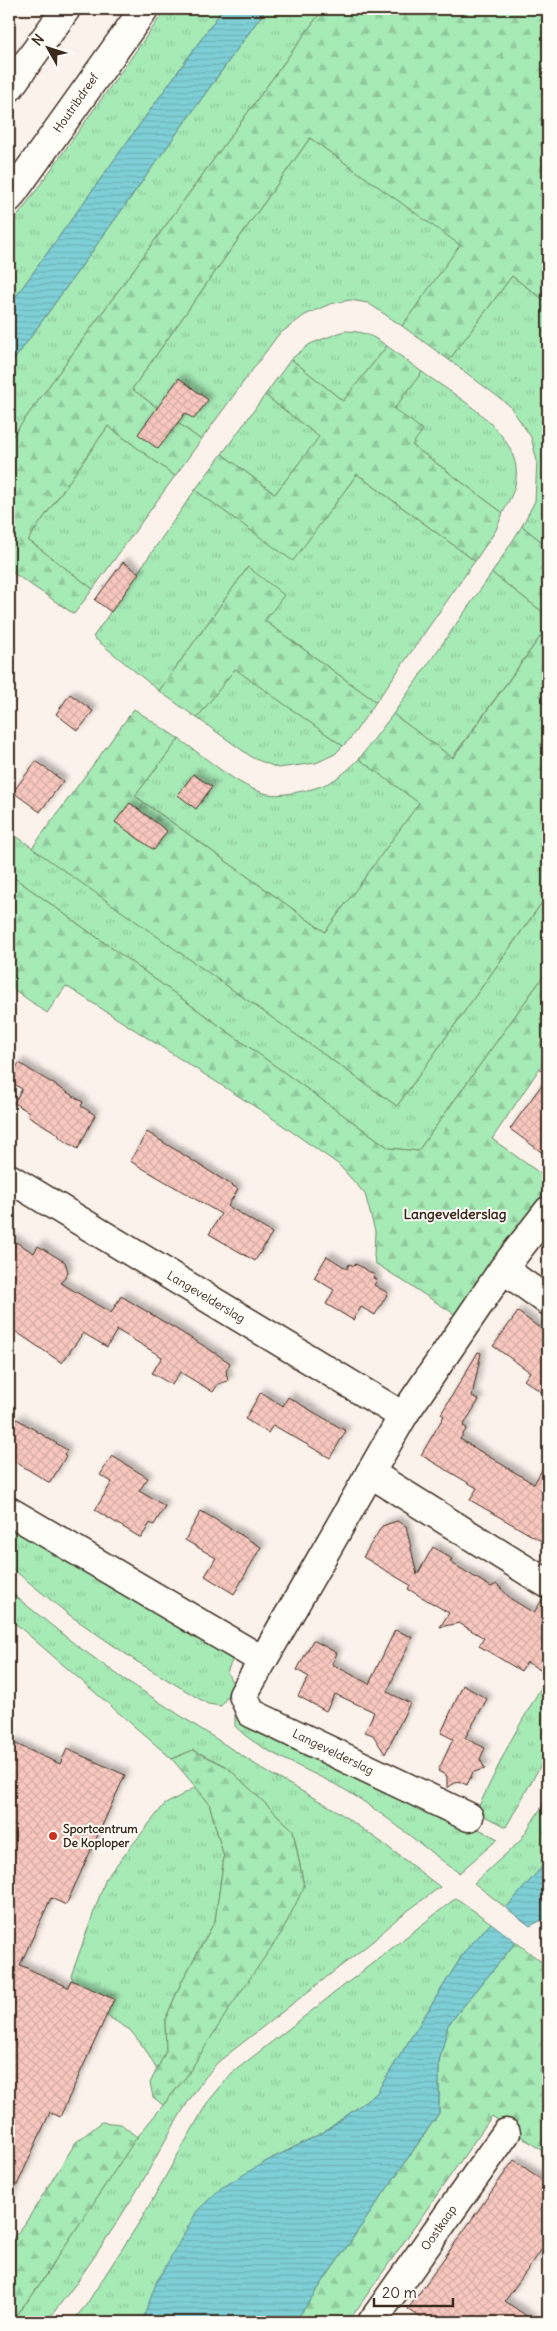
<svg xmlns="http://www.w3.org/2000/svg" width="557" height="2331" font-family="Delius,sans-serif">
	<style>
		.grass { fill: url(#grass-tufts); stroke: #708a6a }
		.forest { fill: url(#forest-firs); stroke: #708a6a }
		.water { fill: url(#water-rules); stroke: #638d8d }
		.building { fill: url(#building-cross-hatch); stroke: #3b2a1e; filter: url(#shadow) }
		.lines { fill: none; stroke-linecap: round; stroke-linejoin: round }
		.minor-casing { stroke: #3b2a1e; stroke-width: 31 }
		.major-casing { stroke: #3b2a1e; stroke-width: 31 }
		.minor { stroke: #fdfcf7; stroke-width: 28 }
		.major { stroke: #fdfcf7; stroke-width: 28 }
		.poi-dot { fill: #c8321e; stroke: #fdfcf7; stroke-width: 2 }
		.labels { text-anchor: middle; stroke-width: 4; stroke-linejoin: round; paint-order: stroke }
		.street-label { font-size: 12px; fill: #3b2a1e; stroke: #fdfcf7 }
		.poi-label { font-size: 12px; font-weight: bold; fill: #3b2a1e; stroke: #fdfcf7; text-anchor: start }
		.neighbourhood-label { font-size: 14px; font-weight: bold; fill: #3b2a1e; stroke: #fdfcf7 }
	</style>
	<defs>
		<pattern id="grass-tufts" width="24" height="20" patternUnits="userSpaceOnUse" patternTransform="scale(1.25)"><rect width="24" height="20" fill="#a6eab6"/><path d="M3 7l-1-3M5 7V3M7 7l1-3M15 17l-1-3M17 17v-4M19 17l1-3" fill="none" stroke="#90c99c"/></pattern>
		<pattern id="forest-firs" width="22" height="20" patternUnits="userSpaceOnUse" patternTransform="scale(1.25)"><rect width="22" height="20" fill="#a6eab6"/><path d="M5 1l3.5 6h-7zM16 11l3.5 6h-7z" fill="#90c99c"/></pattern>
		<pattern id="water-rules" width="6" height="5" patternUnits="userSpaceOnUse" patternTransform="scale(1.25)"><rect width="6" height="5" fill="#7ecfd7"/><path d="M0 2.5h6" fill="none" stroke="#6eb2b8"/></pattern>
		<pattern id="building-cross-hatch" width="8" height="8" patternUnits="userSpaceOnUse" patternTransform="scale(1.25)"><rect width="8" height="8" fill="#f8c8bf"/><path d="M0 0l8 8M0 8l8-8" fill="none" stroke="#d6aca4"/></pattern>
		<filter id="shadow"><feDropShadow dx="4.5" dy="-4.5" stdDeviation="2.5" flood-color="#0004"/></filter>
	</defs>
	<rect width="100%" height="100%" fill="#fcf2ec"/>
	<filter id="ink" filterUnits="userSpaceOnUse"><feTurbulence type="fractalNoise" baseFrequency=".02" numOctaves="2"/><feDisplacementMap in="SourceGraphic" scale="10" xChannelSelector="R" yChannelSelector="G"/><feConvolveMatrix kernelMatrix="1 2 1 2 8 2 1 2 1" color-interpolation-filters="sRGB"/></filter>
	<g filter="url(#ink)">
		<!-- grass -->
		<g class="grass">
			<path d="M166,9H223L9,306V228Z"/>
			<path d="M266,9H323L9,441V367Z"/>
			<path d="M310,138L461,245L402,326L368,303L350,300L330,304L305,315L278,335L201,440L132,389Z"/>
			<path d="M512,276L548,303V547L522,526L535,501L537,461L531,437L509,405L449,360Z"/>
			<path d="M344,331C362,331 372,335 387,346L343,401L291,359L310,344Z"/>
			<path d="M422,372C455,396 527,434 515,485C513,494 507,504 503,513L412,445L394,409Z"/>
			<path d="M265,395L320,437L275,494L222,454Z"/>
			<path d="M108,426L175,476L93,589L28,540Z"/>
			<path d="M357,474L475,561L376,702L265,621L248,567L159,691L93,637L195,490L293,560Z"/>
			<path d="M492,573L548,616V626L452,758L393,714Z"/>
			<path d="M235,668L343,746L335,754L316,763L278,768L253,758L197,718Z"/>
			<path d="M179,739C204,756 239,788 268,794C279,796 292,793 303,791C329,786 341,777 359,759L420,803L325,932L135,796Z"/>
			<path d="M9,831L397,1106L548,894V970L418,1151L389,1148L9,874Z"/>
			<path d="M9,1521L234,1656L227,1672L234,1686L221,1706L208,1704L136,1661L68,1614L9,1566Z"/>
			<path d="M9,1591L76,1645L121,1677L267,1772L334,1809L384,1844L440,1887L398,1918L373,1941L218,2062C182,2102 161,2152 133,2197C106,2240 78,2283 46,2322H10L31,2297L134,2141L186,2077L304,1886L293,1830L227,1767L193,1750L172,1759L9,1618Z"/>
			<path d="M548,1675V1752L506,1827L476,1812L510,1742Z"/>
			<path d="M239,1710L244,1718L259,1732L468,1831L471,1825L498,1839L459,1873C421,1846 387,1815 347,1791C317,1773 257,1751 235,1726V1715Z"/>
			<path d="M196,1787L209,1803L224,1857L215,1921L182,1981L165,2020L166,2051L157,2070L145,2049L130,2030L84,2002L71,1976L106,1878L164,1805Z"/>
			<path d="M548,1797V1860L506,1908L474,1883L520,1841Z"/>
			<path d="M456,1898L491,1923L465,1951L376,2094L324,2132L265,2162L222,2188L197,2211L142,2322H72L86,2305L142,2218L207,2103L232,2073Z"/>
		</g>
		<!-- forest -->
		<g class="forest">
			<path d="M323,9H545L548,11V303L512,276L449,360L402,326L460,245L310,138L132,389L201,440L175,476L108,426L28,540L93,589L74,614L9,570V441Z"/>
			<path d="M387,346L422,372L394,409L423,430L412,445L503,513L496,530L475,561L357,474L293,561L195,490L222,454L275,494L319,437L265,395L291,359L343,401Z"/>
			<path d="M522,526L548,547V616L492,573Z"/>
			<path d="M248,567L284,595L265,621L376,702L350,739L343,746L235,669L197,718L159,691Z"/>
			<path d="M548,626V894L397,1106L32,848L134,709L179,739L135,796L325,932L419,803L359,759L393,714L453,758Z"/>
			<path d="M9,874L389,1148L418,1151L548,970V1056L492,1139L548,1179V1189L515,1231L456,1315L375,1263L374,1256L375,1231L365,1194L338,1164L265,1113L66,986L47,1013L9,986Z"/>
			<path d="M193,1750L227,1767L293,1830L304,1887L282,1932L231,2006L186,2077L163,2105L153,2097L150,2083L166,2051L165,2020L182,1981L215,1921L224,1857L209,1803L172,1759Z"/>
			<path d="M516,1942L548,1967V2155L492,2116L348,2322H295L439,2113V2062L448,2025Z"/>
			<path d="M102,2122L121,2124L137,2137L31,2297L9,2322V2243L24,2225L76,2142Z"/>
		</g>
		<!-- water -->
		<g class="water">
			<path d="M223,9H266L9,367V306Z"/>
			<path d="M548,1860V1917L530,1926L506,1908Z"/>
			<path d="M491,1923L516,1942L448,2025L439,2062V2113L295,2322H142L156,2283L197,2211L221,2188L265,2162L324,2132L376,2094L465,1951Z"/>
		</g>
		<!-- building -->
		<g class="building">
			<path d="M179,378L208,400L194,419L185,413L158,449L138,434Z"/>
			<path d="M123,562L139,573L111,612L95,600Z"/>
			<path d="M70,694L93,711L78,731L56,714Z"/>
			<path d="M36,761L63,781L40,812L13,792Z"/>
			<path d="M193,774L212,787L196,809L178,795Z"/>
			<path d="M130,803L167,831L154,850L115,822Z"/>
			<path d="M19,1063L83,1102L81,1106L95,1115L78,1149L60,1138L58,1134L27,1115L29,1112L14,1103L22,1089L9,1081V1079Z"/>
			<path d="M548,1076V1157L510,1129Z"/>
			<path d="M147,1132L238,1189L228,1206L272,1233L255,1261L209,1234L221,1214L130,1161Z"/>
			<path d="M9,1238L34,1253L38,1246L65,1262L68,1272L61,1283L111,1313L121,1296L209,1349L230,1363L226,1371L228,1381L218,1384L213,1392L180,1372L172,1385L152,1373L162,1357L117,1330L107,1347L83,1333L62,1363L9,1327Z"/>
			<path d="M327,1256L347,1269L349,1264L354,1266L356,1264L375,1275L373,1278L377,1280L374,1285L388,1293L375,1315L361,1307L353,1320L326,1304L334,1290L314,1278Z"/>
			<path d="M518,1312L548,1334V1397L524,1380L530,1372L493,1346Z"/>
			<path d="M478,1352L481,1353L472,1396L479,1400L463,1426L467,1428L460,1439L534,1484L548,1459V1545L470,1500L477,1488L421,1455L444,1416L441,1414Z"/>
			<path d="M261,1392L283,1406L288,1397L346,1431L330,1458L273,1425L268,1433L245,1419Z"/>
			<path d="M17,1419L67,1450L64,1454L66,1456L50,1483L9,1458V1432Z"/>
			<path d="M112,1456L148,1478L139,1491L165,1506L154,1525L150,1523L141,1538L95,1510L112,1482L100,1475Z"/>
			<path d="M201,1511L261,1547L234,1594L205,1576L216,1558L185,1540Z"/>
			<path d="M397,1521L406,1526L417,1575L433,1547L452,1559L450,1562L491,1587L497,1584L511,1599L534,1613L543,1598L548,1600V1656L540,1670L527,1662L521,1671L479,1646L484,1638L459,1623L440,1627L449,1613L408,1589L410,1585L363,1557L382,1526Z"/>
			<path d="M395,1630L412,1637L387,1692L410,1703L385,1754L373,1735L365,1732L374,1712L335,1694L326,1711L298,1696L309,1677L297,1670L313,1640L337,1653L332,1664L369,1684Z"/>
			<path d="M463,1685L487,1699L465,1738L485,1748L480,1759L485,1769L473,1772L467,1785L458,1781L447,1788V1776L438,1771L453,1739L441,1733Z"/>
			<path d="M9,1741L60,1764L67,1749L125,1775L66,1905L51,1898L20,1965L68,1987L71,1980L114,1999L60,2117L50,2112L9,2203Z"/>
			<path d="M514,2160L548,2184V2241L505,2301L535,2322H427L408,2309Z"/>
		</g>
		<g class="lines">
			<defs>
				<g id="minor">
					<path d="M9,1178L403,1416"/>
					<path d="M503,1269L548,1301"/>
					<path d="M370,1473L548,1584"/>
					<path d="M9,1511L262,1660"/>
					<path d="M469,1817L251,1713L243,1695L403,1416L503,1269L548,1211"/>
					<path d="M372,2322L506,2133"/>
				</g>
				<g id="major">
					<path d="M9,88L66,9"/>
					<path d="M9,198L144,9"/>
				</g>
			</defs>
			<!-- minor casing -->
			<use href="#minor" class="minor-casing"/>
			<!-- major casing -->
			<use href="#major" class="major-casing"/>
			<!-- minor -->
			<use href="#minor" class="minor"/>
			<!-- major -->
			<use href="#major" class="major"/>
		</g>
	</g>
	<!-- markers -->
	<circle class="poi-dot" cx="53" cy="1836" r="5"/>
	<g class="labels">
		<!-- street labels -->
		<g class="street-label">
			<text transform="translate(76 103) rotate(-55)" y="4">Houtribdreef</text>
			<text transform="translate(206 1297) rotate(31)" y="4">Langevelderslag</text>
			<text transform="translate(333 1752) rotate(26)" y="4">Langevelderslag</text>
			<text transform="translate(439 2228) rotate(-55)" y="4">Oostkaap</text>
		</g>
		<!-- poi labels -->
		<g class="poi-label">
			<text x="63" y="1833">Sportcentrum<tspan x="63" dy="14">De Koploper</tspan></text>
		</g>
		<!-- neighbourhood labels -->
		<g class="neighbourhood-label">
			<text x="455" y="1219">Langevelderslag</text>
		</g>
	</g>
	<!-- margin -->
	<rect width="557" height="2331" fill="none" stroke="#fdfcf7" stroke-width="30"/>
	<rect x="15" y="15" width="527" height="2301" fill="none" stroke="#3b2a1e" stroke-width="2" filter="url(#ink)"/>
	<!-- north arrow -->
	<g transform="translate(48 48) rotate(309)" stroke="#fdfcf7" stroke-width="4" paint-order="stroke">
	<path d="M0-4L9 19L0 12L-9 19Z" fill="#3b2a1e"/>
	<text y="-8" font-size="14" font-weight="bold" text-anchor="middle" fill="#3b2a1e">N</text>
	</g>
	<!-- scale -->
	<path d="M374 2298v8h79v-8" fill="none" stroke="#3b2a1e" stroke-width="2.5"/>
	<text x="382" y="2298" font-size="15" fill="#3b2a1e" stroke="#fdfcf7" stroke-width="4" paint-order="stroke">20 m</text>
</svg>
